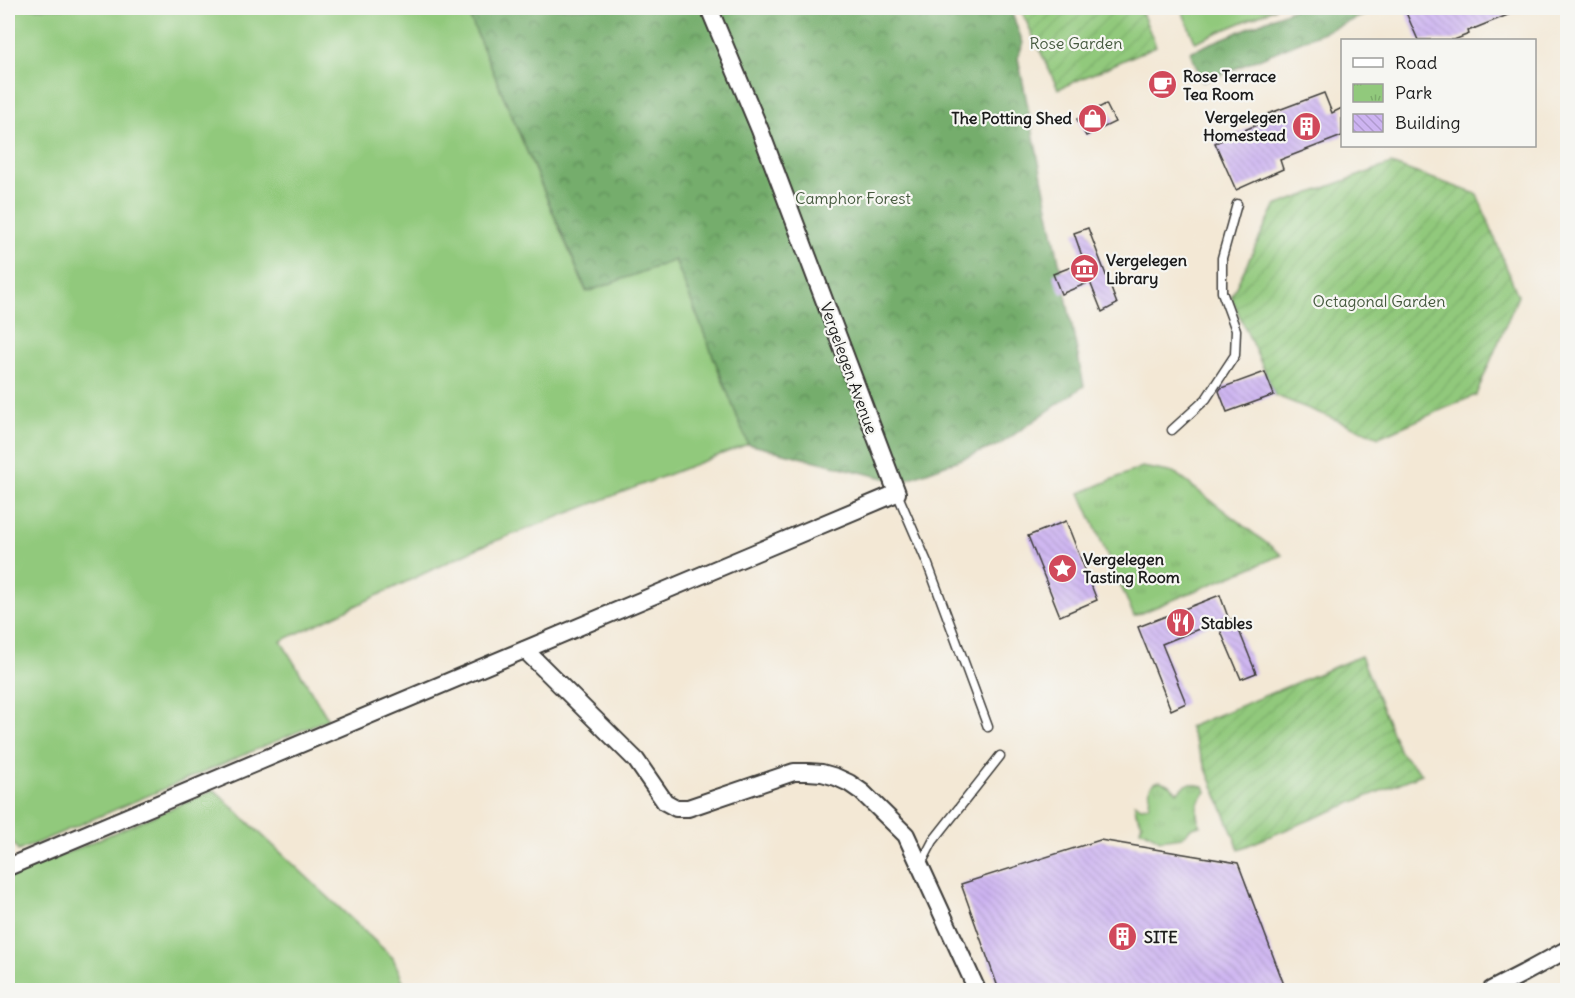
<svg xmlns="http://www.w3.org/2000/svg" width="1575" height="998" font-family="Delius,sans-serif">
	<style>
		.grass { fill: #91c97c; stroke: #56724c; stroke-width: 1.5 }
		.forest { fill: url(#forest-crowns); stroke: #486444; stroke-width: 1.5 }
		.park { fill: url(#park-tufts); stroke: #56724c; stroke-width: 1.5 }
		.garden { fill: url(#garden-furrows); stroke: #56724c; stroke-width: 1.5 }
		.building { fill: url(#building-back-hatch) }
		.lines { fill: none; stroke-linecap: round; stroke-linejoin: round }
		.lane-casing { stroke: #3c3b38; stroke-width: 11 }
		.street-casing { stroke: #3c3b38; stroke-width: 20 }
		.lane { stroke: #fff; stroke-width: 8 }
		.street { stroke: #fff; stroke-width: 16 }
		.labels { text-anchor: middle; stroke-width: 4.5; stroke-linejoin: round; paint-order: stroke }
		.park-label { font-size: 16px; fill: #45593e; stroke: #f6f6f2 }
		.poi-label { font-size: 16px; font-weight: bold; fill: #1c1c1c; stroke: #f6f6f2; text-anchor: start }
		.street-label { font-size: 16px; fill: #1c1c1c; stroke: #f6f6f2 }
	</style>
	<defs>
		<pattern id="forest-crowns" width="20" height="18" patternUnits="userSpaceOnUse" patternTransform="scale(1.5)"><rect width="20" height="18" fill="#74ad6c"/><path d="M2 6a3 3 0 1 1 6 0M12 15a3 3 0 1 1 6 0" fill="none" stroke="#5e8c58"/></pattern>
		<pattern id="park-tufts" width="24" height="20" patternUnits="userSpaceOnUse" patternTransform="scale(1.5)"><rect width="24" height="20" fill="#91c97c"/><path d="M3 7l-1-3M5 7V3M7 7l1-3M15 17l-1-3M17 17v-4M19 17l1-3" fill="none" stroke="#7cac6b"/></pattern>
		<pattern id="garden-furrows" width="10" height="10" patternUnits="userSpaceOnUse" patternTransform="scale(1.5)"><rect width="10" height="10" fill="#91c97c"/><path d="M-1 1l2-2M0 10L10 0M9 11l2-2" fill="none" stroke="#7cac6b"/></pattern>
		<pattern id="building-back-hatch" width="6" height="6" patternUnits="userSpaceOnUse" patternTransform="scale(1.5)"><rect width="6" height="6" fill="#cdb4f1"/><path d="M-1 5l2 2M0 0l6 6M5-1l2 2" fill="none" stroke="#af9ace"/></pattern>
	</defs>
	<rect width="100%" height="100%" fill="#f6f6f2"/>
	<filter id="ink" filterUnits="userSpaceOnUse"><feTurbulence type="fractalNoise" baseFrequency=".0167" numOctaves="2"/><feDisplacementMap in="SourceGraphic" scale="12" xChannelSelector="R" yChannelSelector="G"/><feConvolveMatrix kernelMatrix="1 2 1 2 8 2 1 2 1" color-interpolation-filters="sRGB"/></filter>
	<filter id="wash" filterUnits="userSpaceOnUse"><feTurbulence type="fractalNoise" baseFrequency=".008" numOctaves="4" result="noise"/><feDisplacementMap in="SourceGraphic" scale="24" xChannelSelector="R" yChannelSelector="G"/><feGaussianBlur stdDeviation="1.35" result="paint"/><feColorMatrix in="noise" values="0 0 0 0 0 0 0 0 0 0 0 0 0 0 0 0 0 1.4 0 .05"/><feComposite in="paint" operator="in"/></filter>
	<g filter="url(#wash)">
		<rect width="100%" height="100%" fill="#f3e8d5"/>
		<!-- grass -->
		<g class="grass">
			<path d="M8,8H466L586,291L675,260L748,444L480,547L281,641L328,719L18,851L8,834Z"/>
			<path d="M1181,8H1276L1195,42Z"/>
			<path d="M214,790L393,958L407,990H8V878Z"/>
		</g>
		<!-- forest -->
		<g class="forest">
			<path d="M466,8H1010L1023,43L1018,58L1084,386L999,445L900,482L748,444L675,260L587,292Z"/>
			<path d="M1296,8H1379V9L1203,82L1190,52Z"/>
		</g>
		<!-- park -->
		<g class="park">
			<path d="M1142,467L1175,473L1282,555L1134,616L1080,493Z"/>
			<path d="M1160,781L1170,785L1177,792C1194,779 1186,785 1204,786L1206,792C1196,801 1194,814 1201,826C1186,825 1192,832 1182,837L1160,840L1145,831L1140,830L1142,823L1136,813L1135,803L1141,807L1148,806C1153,795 1143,785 1160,781Z"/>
		</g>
		<!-- garden -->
		<g class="garden">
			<path d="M1020,8H1140L1156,46L1058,89Z"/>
			<path d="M1391,164L1477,194L1518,296L1476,395L1379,437L1274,395L1265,372L1231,297L1275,206Z"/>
			<path d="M1361,656L1400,752L1422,774L1239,849L1189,727Z"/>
		</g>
		<g id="blocks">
			<!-- building -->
			<g class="building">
				<path d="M1404,8H1525L1468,31L1469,34L1454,40H1418Z"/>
				<path d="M1324,93L1332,113L1342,108V136L1280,160L1283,169L1236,190L1215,143L1270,119L1268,114Z"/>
				<path d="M1106,104L1115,122L1086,136L1077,119Z"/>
				<path d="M1088,228L1117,304L1102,312L1090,282L1061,294L1053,274L1084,262L1074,233Z"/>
				<path d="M1265,372L1274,395L1227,412L1219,391L1221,388Z"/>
				<path d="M1066,521L1097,600L1060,616L1028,536Z"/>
				<path d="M1220,595L1228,617L1162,644L1186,703L1171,710L1138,627Z"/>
				<path d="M1234,618L1256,673L1241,679L1218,625Z"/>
				<path d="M1100,840L1238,863L1286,990H999L961,884Z"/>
			</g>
		</g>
	</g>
	<g filter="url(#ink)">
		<use href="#blocks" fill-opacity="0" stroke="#3c3b38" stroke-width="1.5"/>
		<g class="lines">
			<defs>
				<g id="lane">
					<path d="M1172,430L1206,399L1235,355L1236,330L1222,292V258L1237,204"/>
					<path d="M897,493L927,562L988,727"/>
					<path d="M921,864L933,841L1000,756"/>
				</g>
				<g id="street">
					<path d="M525,650L636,760L665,802L676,808H688L794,772H808L822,773L836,777L849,783L862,792L906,835L977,990"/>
					<path d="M8,867L897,493L760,130L709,8"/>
					<path d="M1491,990L1524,973L1568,949"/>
				</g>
			</defs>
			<!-- lane casing -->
			<use href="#lane" class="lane-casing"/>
			<!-- street casing -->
			<use href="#street" class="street-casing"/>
			<!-- lane -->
			<use href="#lane" class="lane"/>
			<!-- street -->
			<use href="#street" class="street"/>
		</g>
	</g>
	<!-- icons -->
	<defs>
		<symbol id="cafe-disc" viewBox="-11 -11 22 22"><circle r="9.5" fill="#d1495b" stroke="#f6f6f2"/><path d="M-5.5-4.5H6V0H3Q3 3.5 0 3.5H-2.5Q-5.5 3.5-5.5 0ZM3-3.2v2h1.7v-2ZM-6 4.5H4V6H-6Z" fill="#fff"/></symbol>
		<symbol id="shop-disc" viewBox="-11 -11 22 22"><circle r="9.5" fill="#d1495b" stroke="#f6f6f2"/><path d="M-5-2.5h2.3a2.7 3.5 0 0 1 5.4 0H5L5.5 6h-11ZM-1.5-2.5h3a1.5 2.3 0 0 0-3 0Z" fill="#fff"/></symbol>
		<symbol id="building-disc" viewBox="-11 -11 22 22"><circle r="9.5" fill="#d1495b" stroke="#f6f6f2"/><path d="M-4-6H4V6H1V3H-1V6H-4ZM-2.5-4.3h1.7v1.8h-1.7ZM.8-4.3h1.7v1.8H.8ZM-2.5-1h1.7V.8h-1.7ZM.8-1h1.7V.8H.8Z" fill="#fff"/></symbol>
		<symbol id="museum-disc" viewBox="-11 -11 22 22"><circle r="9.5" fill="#d1495b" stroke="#f6f6f2"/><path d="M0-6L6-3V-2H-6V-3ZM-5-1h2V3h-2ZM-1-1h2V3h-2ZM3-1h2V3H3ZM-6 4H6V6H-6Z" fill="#fff"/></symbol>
		<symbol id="sight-disc" viewBox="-11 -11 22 22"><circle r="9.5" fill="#d1495b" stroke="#f6f6f2"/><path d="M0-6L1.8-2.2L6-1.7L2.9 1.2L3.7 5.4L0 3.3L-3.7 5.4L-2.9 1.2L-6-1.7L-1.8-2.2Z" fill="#fff"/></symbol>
		<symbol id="restaurant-disc" viewBox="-11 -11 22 22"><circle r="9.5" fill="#d1495b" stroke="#f6f6f2"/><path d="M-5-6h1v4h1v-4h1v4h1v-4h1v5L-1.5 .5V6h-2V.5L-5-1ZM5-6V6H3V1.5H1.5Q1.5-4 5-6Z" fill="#fff"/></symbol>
	</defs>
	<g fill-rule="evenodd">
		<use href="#cafe-disc" x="1146" y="68" width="33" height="33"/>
		<use href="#shop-disc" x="1076" y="102" width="33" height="33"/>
		<use href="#building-disc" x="1290" y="110" width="33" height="33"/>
		<use href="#museum-disc" x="1068" y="252" width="33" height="33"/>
		<use href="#sight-disc" x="1046" y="552" width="33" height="33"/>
		<use href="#restaurant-disc" x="1164" y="606" width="33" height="33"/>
		<use href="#building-disc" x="1106" y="920" width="33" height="33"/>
	</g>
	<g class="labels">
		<!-- park labels -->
		<g class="park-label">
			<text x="1076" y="49">Rose Garden</text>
			<text x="853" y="204">Camphor Forest</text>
			<text x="1379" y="307">Octagonal Garden</text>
		</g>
		<!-- poi labels -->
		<g class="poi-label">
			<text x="1183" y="82">Rose Terrace<tspan x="1183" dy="18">Tea Room</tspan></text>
			<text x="1286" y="123" text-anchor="end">Vergelegen<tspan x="1286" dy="18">Homestead</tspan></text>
			<text x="1072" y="124" text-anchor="end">The Potting Shed</text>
			<text x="1106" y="266">Vergelegen<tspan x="1106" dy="18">Library</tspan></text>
			<text x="1083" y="565">Vergelegen<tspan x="1083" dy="18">Tasting Room</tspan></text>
			<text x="1201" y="629">Stables</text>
			<text x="1144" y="943">SITE</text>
		</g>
		<!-- street labels -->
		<g class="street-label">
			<text transform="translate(849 368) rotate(70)" y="6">Vergelegen Avenue</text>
		</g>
	</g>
	<!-- margin -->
	<rect width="1575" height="998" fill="none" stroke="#f6f6f2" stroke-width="30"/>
	<!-- legend -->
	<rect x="1341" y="39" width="195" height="108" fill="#f6f6f2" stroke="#9f9f9c" stroke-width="1.5"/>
	<rect x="1353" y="58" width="30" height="9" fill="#ffffff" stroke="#9f9f9c" stroke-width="1.5"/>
	<text x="1395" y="69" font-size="18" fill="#1c1c1c">Road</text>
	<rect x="1353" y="84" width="30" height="18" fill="url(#park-tufts)" stroke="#9f9f9c" stroke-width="1.5"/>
	<text x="1395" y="99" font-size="18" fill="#1c1c1c">Park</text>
	<rect x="1353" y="114" width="30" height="18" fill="url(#building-back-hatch)" stroke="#9f9f9c" stroke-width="1.5"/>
	<text x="1395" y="129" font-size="18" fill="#1c1c1c">Building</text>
</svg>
